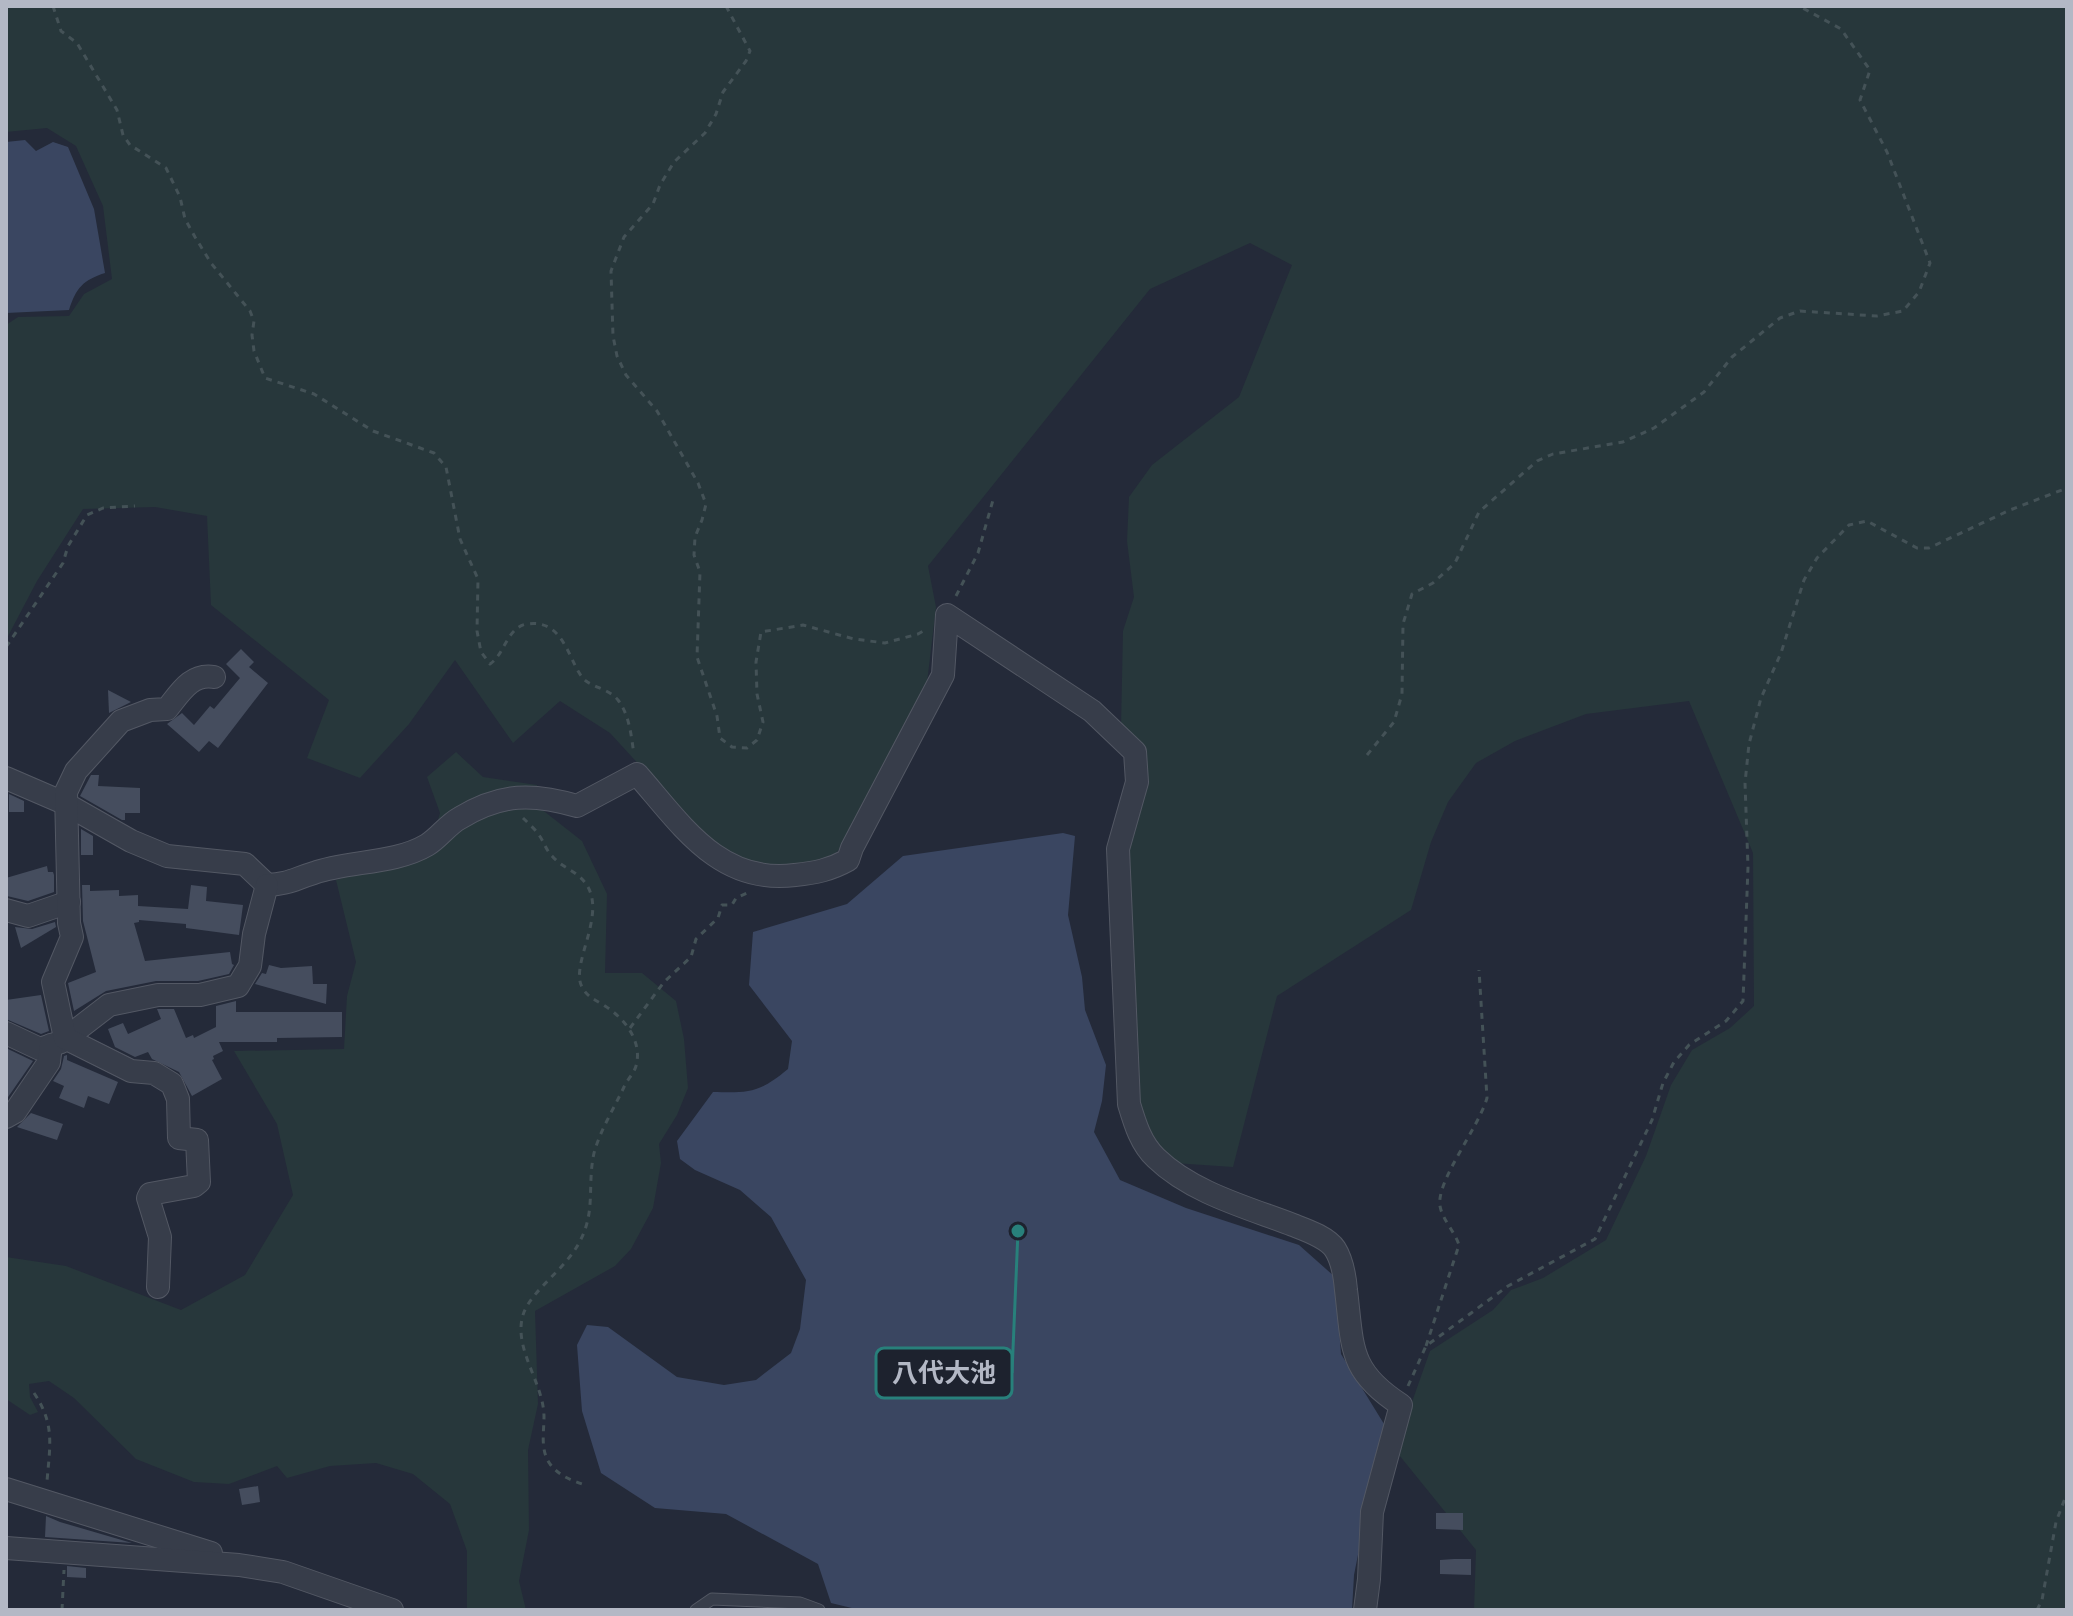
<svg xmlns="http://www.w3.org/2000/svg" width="2073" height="1616" font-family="Mulish,'Noto Sans JP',sans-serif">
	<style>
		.green { fill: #27373b }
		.water { fill: #3a4661 }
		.building { fill: #454d5e }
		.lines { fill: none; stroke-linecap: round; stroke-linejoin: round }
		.lane-casing { stroke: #535864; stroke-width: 13 }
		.street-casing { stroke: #535864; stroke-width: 24 }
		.path { stroke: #445257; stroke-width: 3; stroke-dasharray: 6 6; stroke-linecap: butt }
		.lane { stroke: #373d4a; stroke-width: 11 }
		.street { stroke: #373d4a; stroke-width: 22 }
		.leader { fill: none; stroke: #28807b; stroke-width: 3 }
		.callout-dot { fill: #28807b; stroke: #1d222e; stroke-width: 3 }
		.callout { fill: #1d222e; stroke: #28807b; stroke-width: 3 }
		.callout-label { font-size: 26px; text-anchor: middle; font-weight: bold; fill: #b3b8c5 }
	</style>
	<rect width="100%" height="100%" fill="#242a39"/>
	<!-- green -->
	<g class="green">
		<path d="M6,6H2067V1610H1474L1476,1550L1395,1450L1430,1351L1493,1310L1511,1290L1543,1278L1606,1240L1646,1156L1671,1085L1692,1050L1730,1028L1754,1006L1753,853L1689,701L1586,714L1515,741L1476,763L1448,802L1431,842L1411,910L1277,996L1233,1167L1174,1163L1145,1135L1139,1105L1126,863L1144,794L1121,726L1123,631L1134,597L1127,541L1129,497L1152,465L1239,397L1292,265L1250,243L1150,289L928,566L936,607L927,683L844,845L827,861L783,869L719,852L610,733L560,701L513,743L455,660L409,724L360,778L307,758L329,700L211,605L207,516L155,507L83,509L37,581L6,640V325L18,317L69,316L84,294L112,279L103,206L76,146L47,128L6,132Z"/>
		<path d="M456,752L483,777L537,785L540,808L582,841L607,894L605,973H642L676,1001L684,1039L688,1088L677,1115L659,1144L661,1163L653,1208L631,1249L615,1266L535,1311L538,1404L528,1450L529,1530L519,1581L526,1610H467V1551L450,1504L413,1474L376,1463L330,1466L287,1478L277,1466L229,1484L194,1482L136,1459L74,1398L49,1381L29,1384L30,1397L38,1412L30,1415L6,1399V1257L66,1266L181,1310L245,1275L293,1195L277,1124L234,1051L344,1049L347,996L356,962L336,880L429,851L440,813L427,777Z"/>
	</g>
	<!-- water -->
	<g class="water">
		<path d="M25,140L36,151L53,142L68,147L94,209L105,273C83,280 76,288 69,310L6,313V142Z"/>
		<path d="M1063,833L1075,836L1068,915L1082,977L1085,1010L1106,1065L1102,1101L1094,1132L1120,1180L1186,1208L1299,1245L1335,1277L1341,1354L1384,1424L1354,1575L1352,1610H860L831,1603L818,1564L726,1514L655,1508L601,1473L582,1411L577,1345L587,1325L608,1327L677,1377L724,1385L756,1380L791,1353L800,1329L806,1280L771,1217L740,1190L695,1170L680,1159L677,1141L713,1092C749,1093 759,1093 788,1069L792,1041L749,985L753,932L847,904L903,856Z"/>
	</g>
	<!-- building -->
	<g class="building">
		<path d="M241,649L254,662L249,667L268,683L218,748L209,741L199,752L167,724L182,713L194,725L210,706L214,709L240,678L226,664Z"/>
		<path d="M108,690L131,702L109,713Z"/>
		<path d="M91,775H99L98,786L140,788V813H125V820H122L80,796Z"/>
		<path d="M9,794L24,801V812H9Z"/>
		<path d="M81,829L93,836V855H81Z"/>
		<path d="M47,866L48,872H53L54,875V892L28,901L7,896L6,878Z"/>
		<path d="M82,885H90V891L119,890V896L138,895V906L188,909L191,885L207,887L206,901L243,905L239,935L186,928V924L139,920V922L134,923L145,961L230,952L232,964L234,965L229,974L198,981H156L106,991L74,1011L68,983L96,972L83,921Z"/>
		<path d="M55,922L56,927L21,948L15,927L32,929Z"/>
		<path d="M269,965L281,968L312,966L313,984H327L326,1004L255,984L262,973L266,974Z"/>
		<path d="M41,995L49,1031L41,1034L6,1019V1000Z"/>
		<path d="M236,1001V1012H342V1037L277,1038V1042H219L223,1051L213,1056L214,1059L212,1060L222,1079L192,1096L179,1072L152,1059L148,1052L135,1057L115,1047L108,1029L123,1023L128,1034L161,1019L157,1009H174L186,1038L193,1035L194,1038L216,1027V1006Z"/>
		<path d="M6,1048L33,1061L6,1100Z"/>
		<path d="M67,1055V1060L118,1082L109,1104L88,1096L84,1108L59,1098L64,1086L53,1081L61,1069L64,1056Z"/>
		<path d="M31,1113L63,1124L57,1140L17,1127Z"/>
		<path d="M258,1486L260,1502L242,1505L239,1489Z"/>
		<path d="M1436,1513H1463V1530L1436,1529Z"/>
		<path d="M46,1516L60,1522L132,1543L45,1537Z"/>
		<path d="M1454,1559H1471V1575L1440,1574V1560Z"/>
		<path d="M67,1566L86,1568V1578L67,1577Z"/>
	</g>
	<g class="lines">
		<defs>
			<path id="lane" d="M696,1610L712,1599L800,1603L819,1610"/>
			<g id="street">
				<path d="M6,778L64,803L131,841L167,856L245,864L267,885C289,884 294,879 314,873C348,861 395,864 427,845C439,838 447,825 460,818C501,793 533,793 577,806L637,774C681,824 719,885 795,875C815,873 830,870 848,860L852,848L943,675L947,615L1092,711L1135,752L1137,782L1118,849L1129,1104C1135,1124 1141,1144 1156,1158C1192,1193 1249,1208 1293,1225C1306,1230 1327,1237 1335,1249C1342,1260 1345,1278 1346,1290C1353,1347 1348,1371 1401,1405L1372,1512L1369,1579L1365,1610"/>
				<path d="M6,910L28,916L69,902"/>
				<path d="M6,1033L40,1049L61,1042L109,1005L158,995H200L238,986L250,966L254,934L267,885"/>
				<path d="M6,1117L15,1112L49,1062L51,1045"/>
				<path d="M158,1287L160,1237L148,1198L150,1194L194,1186L199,1182L197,1140L179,1138L178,1099L172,1084L154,1073L131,1071L65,1038L53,982L72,937L69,923L66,792L76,771L121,721L150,710L167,709C180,693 191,673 214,677"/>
				<path d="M6,1489L211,1553"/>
				<path d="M6,1548L239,1565L283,1572L392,1610"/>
			</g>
		</defs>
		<!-- lane casing -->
		<use href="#lane" class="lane-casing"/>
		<!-- street casing -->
		<use href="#street" class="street-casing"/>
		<!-- path -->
		<g class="path">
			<path d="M53,6L61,31L77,43L117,110L123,135L130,145L166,168L180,197L185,219L195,237L211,263L250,311L254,321L252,335L254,351L265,378L314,394L373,431L434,453L446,467L460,539L478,579L477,631L481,652L490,664C505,654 507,627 527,624C567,618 569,668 586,681C596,688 610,690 618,700C630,716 631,736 634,754"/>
			<path d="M726,6L750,51L746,61L723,92L716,114L705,133L674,162L660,185L653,204L624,237L611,271L613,336L617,356L626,375L657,411L698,483L706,504L702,520L695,537L694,555L700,572L697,657L717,716L720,738L732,747L747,748L757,740L763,722L757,694L756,662L761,632L803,625L854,639L885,643L918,634L925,630"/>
			<path d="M956,596L978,553L993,500"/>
			<path d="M6,647L63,563L68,546L87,515L103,508L135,506"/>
			<path d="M1367,755L1394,722L1402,694L1403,624L1412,594L1433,583L1455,563L1479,512L1537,461L1553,454L1623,442L1654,428L1704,392L1732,357L1780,318L1800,311L1877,316L1903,311L1919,292L1930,263L1887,152L1860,100L1870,70L1841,29L1799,6"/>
			<path d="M523,818C528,823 535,829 539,835C544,842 546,850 552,856C563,869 579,871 588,887C605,918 570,965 582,987C587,997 596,1000 605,1006C624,1018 643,1041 636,1066C634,1073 627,1080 624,1087C614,1108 600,1131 594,1153C587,1185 596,1211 580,1241C566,1269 534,1288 524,1312C511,1347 544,1382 544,1417C544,1432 540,1450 550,1464C559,1476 571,1480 585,1485"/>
			<path d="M630,1028L664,982L691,957L696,939L718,918L722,905H732L736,898L747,893"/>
			<path d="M1426,1346L1459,1245C1455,1232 1442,1219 1440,1206C1436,1181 1478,1129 1487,1098L1479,970"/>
			<path d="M1408,1386L1426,1346L1508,1286L1595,1239L1652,1120L1663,1083L1674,1062L1689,1045L1726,1021L1743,1001L1748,867L1745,783L1749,744L1761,698L1781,653L1804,580L1817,558L1849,525L1867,521L1917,548H1929L2010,510L2067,488"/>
			<path d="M34,1393C55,1424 50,1445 47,1481"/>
			<path d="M62,1610L64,1570"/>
			<path d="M2037,1610L2042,1600L2056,1522L2067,1493"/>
		</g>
		<!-- lane -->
		<use href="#lane" class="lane"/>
		<!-- street -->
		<use href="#street" class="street"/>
	</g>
	<!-- callouts -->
	<path class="leader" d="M1018 1231L1012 1373"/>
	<circle class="callout-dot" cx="1018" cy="1231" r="8"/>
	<rect class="callout" x="876" y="1348" width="136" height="50" rx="8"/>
	<g class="callout-label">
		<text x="944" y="1382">八代大池</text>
	</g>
	<!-- border -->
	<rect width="2073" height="1616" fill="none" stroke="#b3b8c5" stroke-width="16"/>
</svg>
